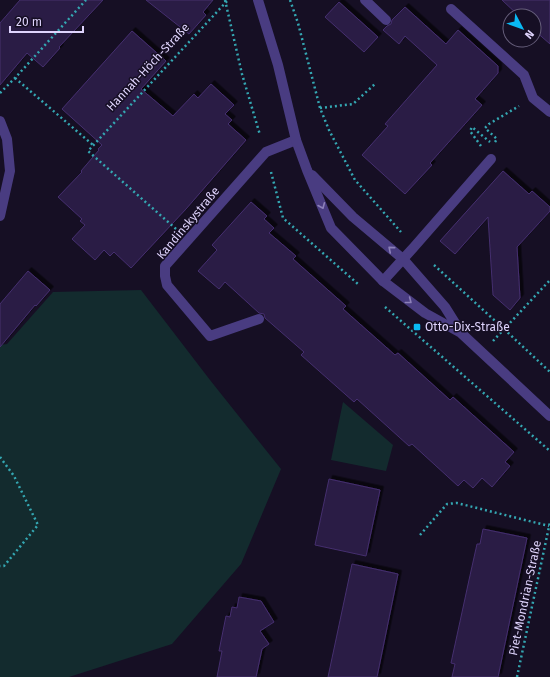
<svg xmlns="http://www.w3.org/2000/svg" width="550" height="677" font-family="'Fira Sans',sans-serif">
	<style>
		.green { fill: #132b2e }
		.building { fill: #2a1c44; stroke: #452f6f; filter: url(#shadow) }
		.lines { fill: none; stroke-linecap: round; stroke-linejoin: round }
		.path { stroke: #34a7b2; stroke-width: 2.5; stroke-dasharray: 2 3; stroke-linecap: butt }
		.service { stroke: #493c81; stroke-width: 10 }
		.minor { stroke: #493c81; stroke-width: 10 }
		.tertiary { stroke: #493c81; stroke-width: 10 }
		.oneway { stroke: #8c80b9 }
		.poi-dot { fill: #09baf4; stroke: #160f24; stroke-width: 1.5 }
		.labels { text-anchor: middle; stroke-width: 3; stroke-linejoin: round; paint-order: stroke }
		.street-label { font-size: 12px; fill: #dfd4fd; stroke: #160f24 }
		.poi-label { font-size: 12px; fill: #dfd4fd; stroke: #160f24; text-anchor: start }
	</style>
	<defs>
		<filter id="shadow"><feDropShadow dx="3.5" dy="-3.5" stdDeviation="0" flood-color="#0009"/></filter>
	</defs>
	<rect width="100%" height="100%" fill="#160f24"/>
	<!-- green -->
	<g class="green">
		<path d="M141,290L210,380L281,469L241,564L172,644L69,677H0V345L7,344L53,292Z"/>
		<path d="M343,402L393,445L386,471L331,460Z"/>
	</g>
	<!-- building -->
	<g class="building">
		<path d="M20,0H103L59,47L60,48L43,67L27,53L0,85V23Z"/>
		<path d="M146,0H213L203,12L206,15L189,34Z"/>
		<path d="M502,0H550V44L534,30V16H519Z"/>
		<path d="M339,2L378,37L364,52L325,17Z"/>
		<path d="M405,7L446,44L458,30L498,66V73L475,99L482,105L430,163L432,165L405,194L362,155L388,126L385,124L437,65L405,36L399,44L383,30L387,26L391,24L392,20Z"/>
		<path d="M132,31L166,61L141,89L173,116L194,94L198,98L211,84L234,105L225,114L232,120L228,124L246,140L186,209L131,268L114,252L110,256L104,250L95,260L72,239L85,225L80,221L82,219L58,197L82,172L81,171L99,150L98,149L102,145L62,109Z"/>
		<path d="M503,171L529,194L532,191L550,207V211L517,247L520,298L510,310L493,295L488,217L455,254L440,241Z"/>
		<path d="M251,202L267,216L264,219L274,228L269,233L296,256L293,259L346,306L343,309L395,355L398,353L450,400L453,397L514,452L505,462L510,466L492,487L482,478L473,488L464,480L458,486L412,444L409,446L357,399L354,402L301,355L304,352L265,318L264,314L259,313L225,282L219,289L198,271L217,250L212,245Z"/>
		<path d="M28,271L50,290L36,306L35,305L0,347V304Z"/>
		<path d="M329,479L380,490L366,556L315,545Z"/>
		<path d="M483,529L527,538L498,677H452L455,664L451,663L469,580L477,544H480Z"/>
		<path d="M352,564L398,574L377,677H328Z"/>
		<path d="M239,597L261,601L274,622L260,631L269,644L262,649L256,677H217L222,651H219L226,616L230,617L232,607L237,608Z"/>
	</g>
	<g class="lines">
		<!-- path -->
		<g class="path">
			<path d="M225,0L242,74L260,135"/>
			<path d="M290,0L298,23L320,108L329,130L355,180L401,232"/>
			<path d="M15,78L93,145"/>
			<path d="M0,93L15,78L86,0"/>
			<path d="M320,108L353,104L376,83"/>
			<path d="M495,142L497,139L485,128L489,124L519,106"/>
			<path d="M481,146L470,131L472,127L490,142"/>
			<path d="M271,172L283,218L358,284"/>
			<path d="M176,229L88,151L228,0"/>
			<path d="M434,265L504,329L550,372"/>
			<path d="M385,307L550,451"/>
			<path d="M493,341L550,280"/>
			<path d="M0,457L14,476L38,525L4,566H0"/>
			<path d="M420,535L447,504L457,503L549,526"/>
			<path d="M517,677L550,522"/>
		</g>
		<!-- service -->
		<g class="service">
			<path d="M365,0L386,20"/>
			<path d="M383,281L414,247L491,159"/>
			<path d="M259,319L210,336L167,285L165,276V266L266,152L296,140"/>
		</g>
		<!-- minor -->
		<g class="minor">
			<path d="M451,9L524,75L533,98L550,112"/>
			<path d="M0,121L7,139L10,171L0,216"/>
		</g>
		<!-- tertiary -->
		<g class="tertiary">
			<path d="M258,0L278,65L296,140L307,170L331,228L383,281L425,313L461,333L550,416"/>
			<path d="M312,175L353,217L403,259L445,307L460,331"/>
		</g>
	</g>
	<!-- one-way arrows -->
	<defs><path id="oneway-chevron" d="M-2-3.5L2.5 0L-2 3.5" fill="none" stroke-width="1.6" stroke-linecap="round" stroke-linejoin="round"/></defs>
	<g class="oneway">
		<use href="#oneway-chevron" transform="translate(322 206) rotate(67)"/>
		<use href="#oneway-chevron" transform="translate(391 249) rotate(-140)"/>
		<use href="#oneway-chevron" transform="translate(409 301) rotate(38)"/>
	</g>
	<!-- markers -->
	<rect class="poi-dot" x="413" y="323" width="8" height="8" rx="2"/>
	<g class="labels">
		<!-- street labels -->
		<g class="street-label">
			<text transform="translate(148 67) rotate(-47)" y="4">Hannah-Höch-Straße</text>
			<text transform="translate(188 223) rotate(-50)" y="4">Kandinskystraße</text>
			<text transform="translate(525 598) rotate(-78)" y="4">Piet-Mondrian-Straße</text>
		</g>
		<!-- poi labels -->
		<g class="poi-label">
			<text x="425" y="331">Otto-Dix-Straße</text>
		</g>
	</g>
	<!-- north arrow -->
	<g transform="translate(522 28) rotate(131)"><circle r="19" fill="#160f24" stroke="#665e7b"/>
	<path d="M0-3L7 15L0 10L-7 15Z" fill="#09baf4"/>
	<text y="-6" font-size="11" font-weight="bold" text-anchor="middle" fill="#dfd4fd">N</text>
	</g>
	<!-- scale -->
	<path d="M10 26v6h73v-6" fill="none" stroke="#dfd4fd" stroke-width="2"/>
	<text x="16" y="26" font-size="12" fill="#dfd4fd" stroke="#160f24" stroke-width="3" paint-order="stroke">20 m</text>
</svg>
